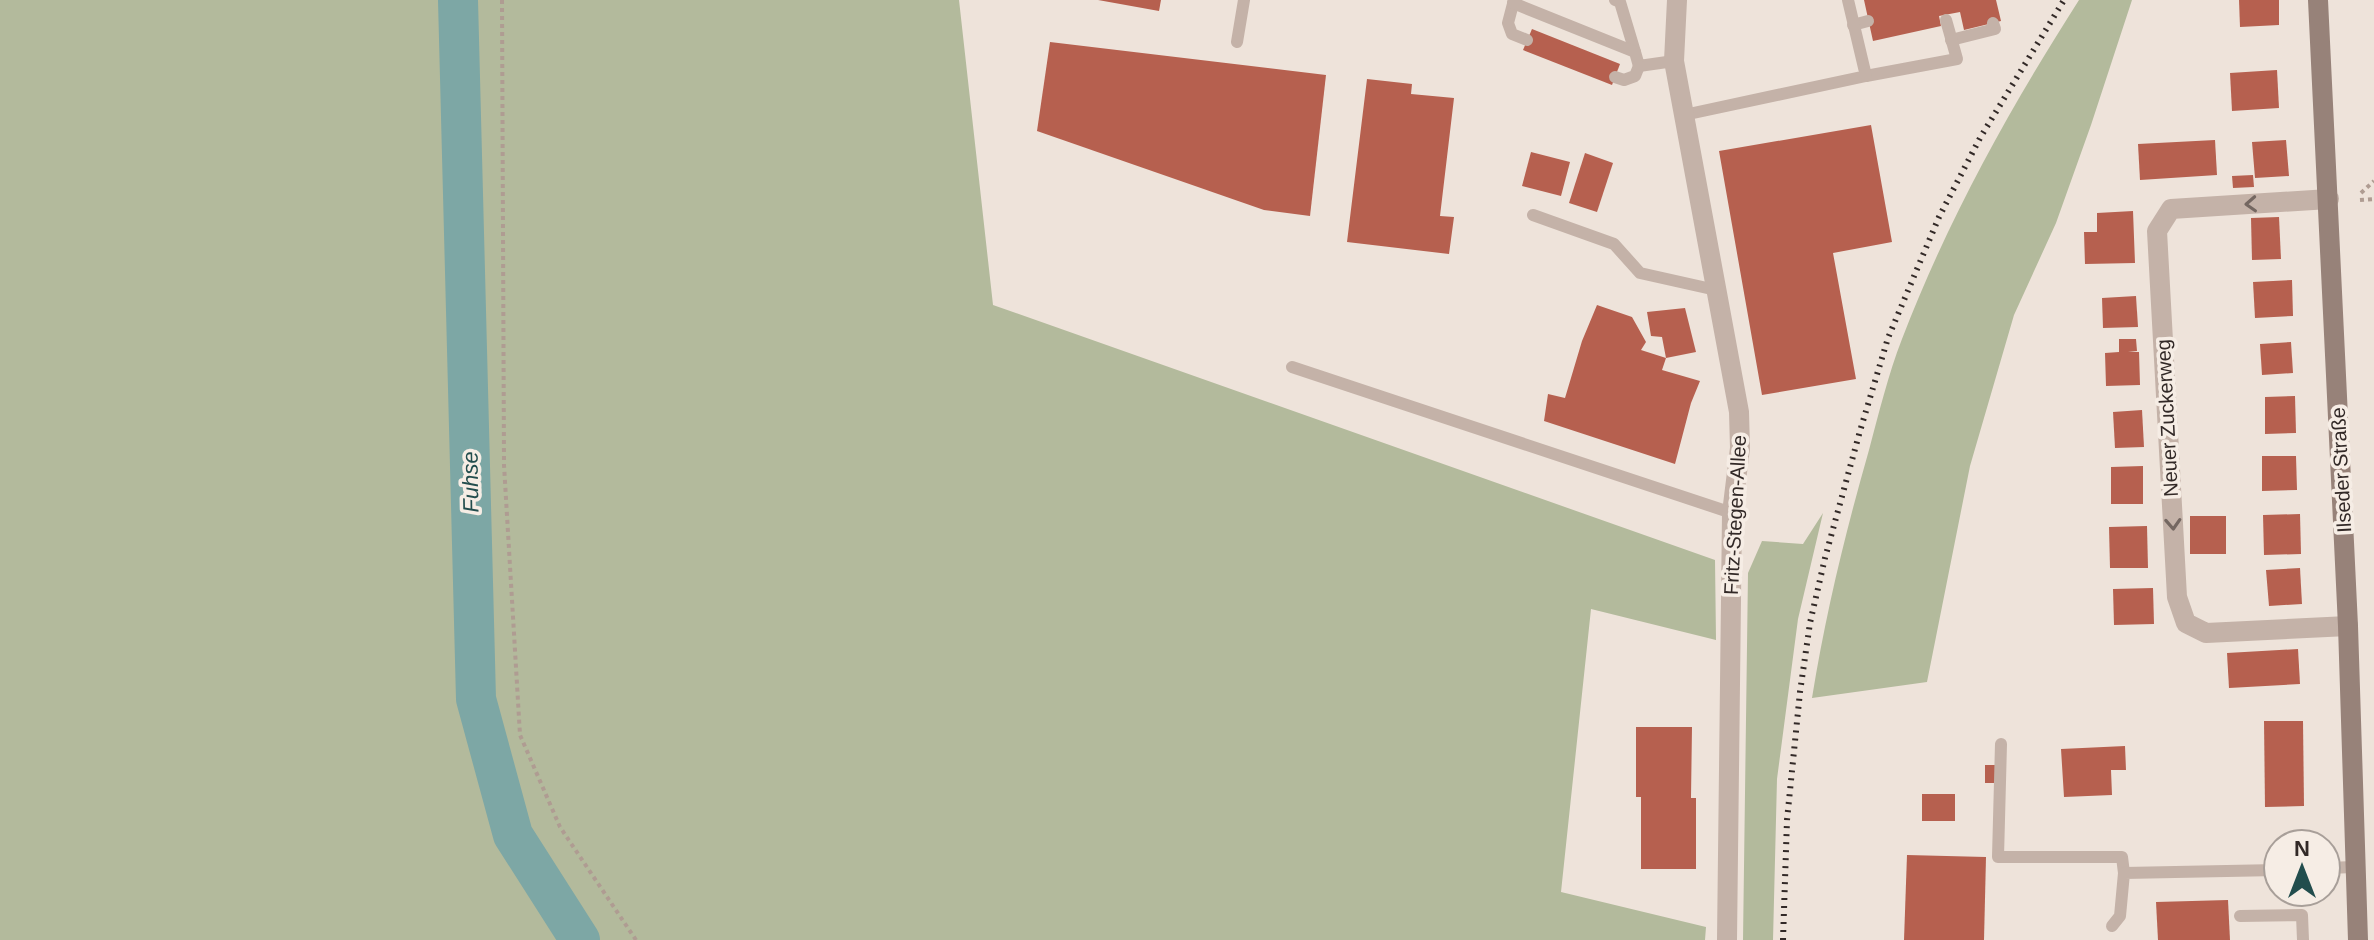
<svg xmlns="http://www.w3.org/2000/svg" width="2374" height="940" font-family="Helvetica,sans-serif">
	<style>
		.green { fill: #b3ba9c }
		.lines { fill: none; stroke-linecap: round; stroke-linejoin: round }
		.river { stroke: #7da7a5; stroke-width: 40 }
		.building { fill: #b6604f }
		.path { stroke: #af9c92; stroke-width: 4; stroke-dasharray: 4 4; stroke-linecap: butt }
		.lane { stroke: #c4b2a8; stroke-width: 12 }
		.street { stroke: #c4b2a8; stroke-width: 20 }
		.secondary { stroke: #978279; stroke-width: 20 }
		.rail { stroke: #322927; stroke-width: 6; stroke-dasharray: 2 6; stroke-linecap: butt }
		.oneway { stroke: #746761 }
		.labels { text-anchor: middle; stroke-width: 7; stroke-linejoin: round; paint-order: stroke }
		.street-label { font-size: 20px; fill: #322927; stroke: #f6ede5 }
		.water-label { font-size: 22px; font-style: italic; fill: #224d4d; stroke: #f6ede5 }
	</style>
	<rect width="100%" height="100%" fill="#eee3da"/>
	<!-- green -->
	<g class="green">
		<path d="M0,0H959L993,305L1715,560L1716,640L1591,609L1561,892L1706,927L1705,940H0Z"/>
		<path d="M2079,0H2132L2091,125L2056,223L2014,315L1970,466L1927,682L1812,698C1826,612 1845,534 1869,450C1879,413 1888,375 1902,339C1948,219 2010,108 2079,0Z"/>
		<path d="M1823,513L1798,619L1777,779L1773,940H1743L1748,573L1762,541L1803,544Z"/>
	</g>
	<g class="lines">
		<!-- river -->
		<path class="river" d="M458,0L476,699L513,835L580,940"/>
	</g>
	<!-- building -->
	<g class="building">
		<path d="M1098,0H1161L1159,11Z"/>
		<path d="M1864,0H1996L2001,21L1964,30L1960,12L1939,16L1941,26L1873,41Z"/>
		<path d="M2239,0H2279V25L2240,27Z"/>
		<path d="M1532,29L1620,64L1612,85L1523,50Z"/>
		<path d="M1050,42L1326,75L1310,216L1264,210L1037,131Z"/>
		<path d="M2277,70L2279,108L2232,111L2230,73Z"/>
		<path d="M1367,79L1412,84L1411,94L1454,98L1440,216L1454,217L1449,254L1347,242Z"/>
		<path d="M1871,125L1892,242L1833,253L1856,379L1762,395L1719,151Z"/>
		<path d="M2215,140L2217,175L2140,180L2138,144Z"/>
		<path d="M2286,140L2289,176L2255,178L2252,142Z"/>
		<path d="M1531,152L1570,162L1561,196L1522,186Z"/>
		<path d="M1585,153L1613,163L1597,212L1569,203Z"/>
		<path d="M2253,175L2254,187L2233,188L2232,176Z"/>
		<path d="M2133,211L2135,263L2085,264L2084,232H2097V213Z"/>
		<path d="M2279,217L2281,259L2252,260L2251,218Z"/>
		<path d="M2292,280L2293,316L2255,318L2253,282Z"/>
		<path d="M2136,296L2138,327L2103,328L2102,298Z"/>
		<path d="M1597,305L1632,317L1646,342L1641,350L1666,358L1662,370L1700,381L1691,403L1675,464L1544,421L1548,394L1565,398L1582,341Z"/>
		<path d="M1685,308L1696,352L1666,358L1662,337L1651,336L1647,312Z"/>
		<path d="M2119,339H2136L2137,351L2128,352H2139L2140,385L2106,386L2105,353L2119,352Z"/>
		<path d="M2291,342L2293,373L2262,375L2260,344Z"/>
		<path d="M2295,396L2296,433L2265,434V397Z"/>
		<path d="M2142,410L2144,447L2115,448L2113,412Z"/>
		<path d="M2262,456H2296L2297,490L2262,491Z"/>
		<path d="M2143,466V504H2111V467Z"/>
		<path d="M2300,514L2301,554L2264,555L2263,515Z"/>
		<rect x="2190" y="516" width="36" height="38"/>
		<path d="M2147,526L2148,568H2110L2109,527Z"/>
		<path d="M2300,568L2302,604L2269,606L2266,570Z"/>
		<path d="M2153,588L2154,624L2114,625L2113,589Z"/>
		<path d="M2298,649L2300,684L2229,688L2227,653Z"/>
		<path d="M2264,721H2303L2304,806L2265,807Z"/>
		<path d="M1636,727H1692L1691,798H1696V869H1641V797H1636Z"/>
		<path d="M2125,746L2126,770H2111L2112,795L2064,797L2061,749Z"/>
		<rect x="1985" y="765" width="13" height="18"/>
		<rect x="1922" y="794" width="33" height="27"/>
		<path d="M1907,855L1986,857L1984,940H1904Z"/>
		<path d="M2228,900L2230,940H2158L2156,902Z"/>
	</g>
	<g class="lines">
		<!-- path -->
		<g class="path">
			<path d="M502,0L504,465L520,735L560,827L636,940"/>
			<path d="M2361,193L2374,181"/>
			<path d="M2360,200L2374,199"/>
		</g>
		<!-- lane -->
		<g class="lane">
			<path d="M1514,0L1508,23L1512,34L1527,40"/>
			<path d="M1615,0L1620,2L1635,52"/>
			<path d="M1513,3L1635,52L1639,66L1674,61"/>
			<path d="M1853,25L1868,21"/>
			<path d="M1951,40L1995,29L1993,23"/>
			<path d="M1237,42L1244,0"/>
			<path d="M1866,76L1957,59L1946,20"/>
			<path d="M1615,77L1624,80L1635,76L1639,66"/>
			<path d="M1684,115L1866,76L1848,0"/>
			<path d="M1533,215L1614,244L1640,273L1716,290"/>
			<path d="M1292,367L1732,513"/>
			<path d="M2001,744L1998,857H2122L2124,873"/>
			<path d="M2326,868L2355,867"/>
			<path d="M2240,916L2302,915L2303,940"/>
			<path d="M2112,926L2120,916L2124,873L2278,870"/>
		</g>
		<!-- street -->
		<g class="street">
			<path d="M1677,0L1674,61L1739,412L1740,448L1732,513L1727,940"/>
			<path d="M2329,199L2171,209L2157,231L2177,597L2186,623L2206,633L2348,626"/>
		</g>
		<!-- secondary -->
		<path class="secondary" d="M2318,0L2348,626L2358,940"/>
		<!-- rail -->
		<path class="rail" d="M1783,940L1787,820L1800,692L1810,623L1825,558L1860,431L1888,338L1939,217L1980,138L2064,0"/>
	</g>
	<!-- one-way arrows -->
	<defs><path id="oneway-chevron" d="M-2-3.5L2.5 0L-2 3.5" fill="none" stroke-width="1.6" stroke-linecap="round" stroke-linejoin="round" transform="scale(2)"/></defs>
	<g class="oneway">
		<use href="#oneway-chevron" transform="translate(2251 204) rotate(177)"/>
		<use href="#oneway-chevron" transform="translate(2173 524) rotate(87)"/>
	</g>
	<g class="labels">
		<!-- street labels -->
		<g class="street-label">
			<text transform="translate(2167 418) rotate(-93)" y="7">Neuer Zuckerweg</text>
			<text transform="translate(2341 470) rotate(-93)" y="7">Ilseder Straße</text>
			<text transform="translate(1735 515) rotate(-87)" y="7">Fritz-Stegen-Allee</text>
		</g>
		<!-- water labels -->
		<g class="water-label">
			<text transform="translate(470 482) rotate(-91)" y="8">Fuhse</text>
		</g>
	</g>
	<!-- north arrow -->
	<g transform="translate(2302 868)"><circle r="38" fill="#f6ede5" stroke="#a89f99" stroke-width="2"/>
	<path d="M0-6L14 30L0 20L-14 30Z" fill="#224d4d"/>
	<text y="-12" font-size="22" font-weight="bold" text-anchor="middle" fill="#322927">N</text>
	</g>
</svg>
